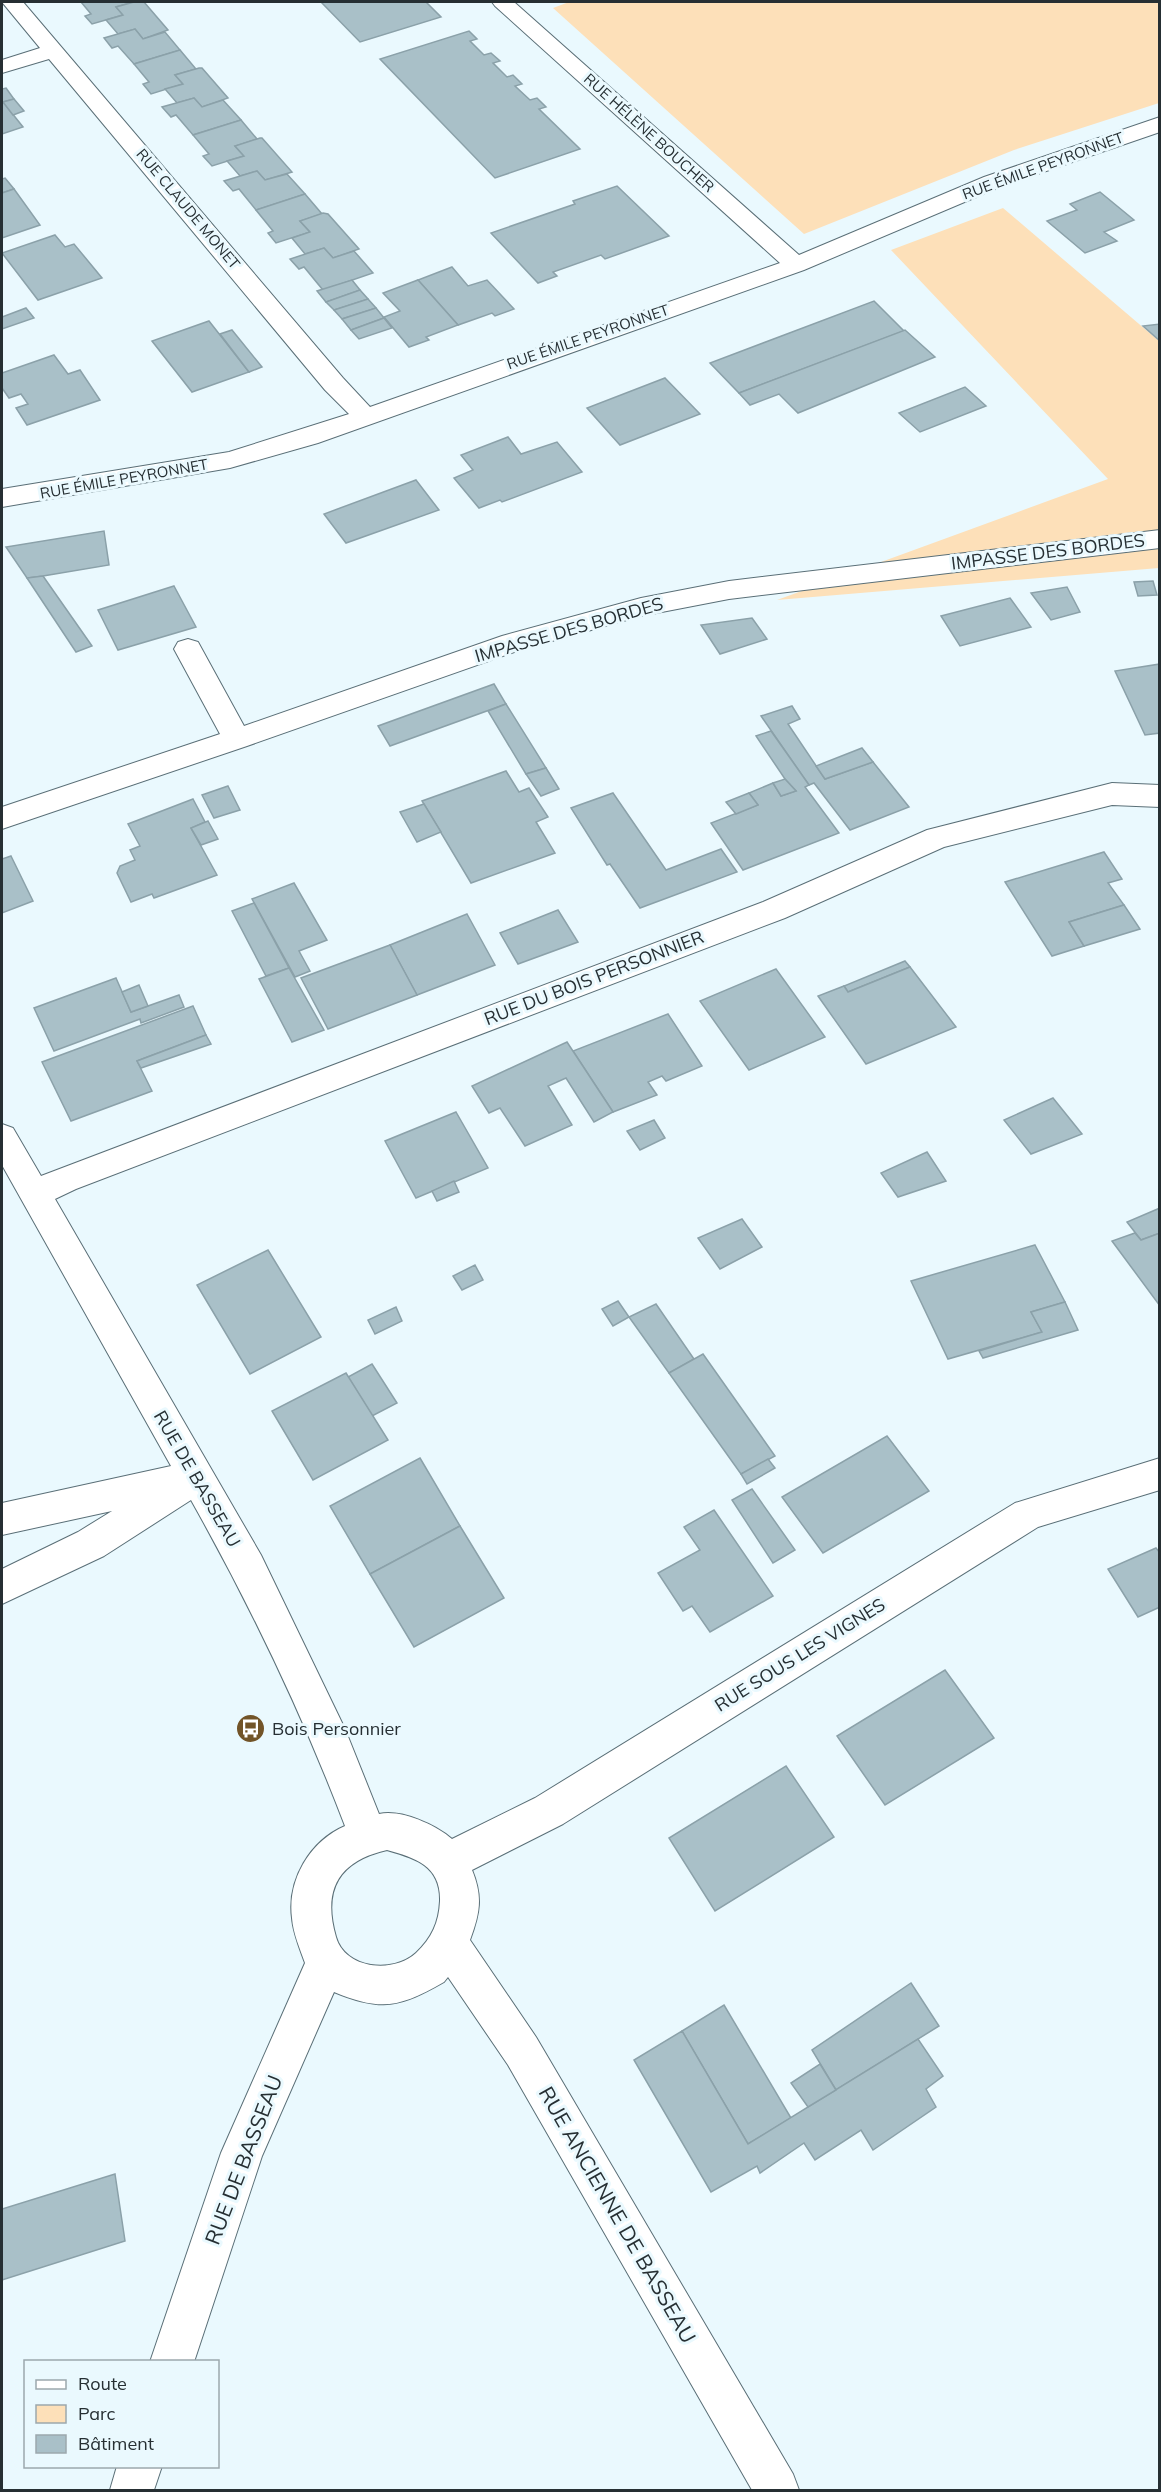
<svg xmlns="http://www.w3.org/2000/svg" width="1161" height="2492" font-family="Mulish,sans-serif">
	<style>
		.green { fill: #fde0b9 }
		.building { fill: #a9c0c8; stroke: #8ba1a9; stroke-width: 1.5 }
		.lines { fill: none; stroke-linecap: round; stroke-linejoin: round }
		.minor-casing { stroke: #5a6f77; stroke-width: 2 }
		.minor { fill: #fff; fill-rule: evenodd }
		.labels { text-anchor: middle; stroke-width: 6; stroke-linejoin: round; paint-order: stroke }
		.far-street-label { font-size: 15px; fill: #262f33; stroke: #eaf9fe }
		.street-label { font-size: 18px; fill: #262f33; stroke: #eaf9fe }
		.poi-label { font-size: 18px; fill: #262f33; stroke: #eaf9fe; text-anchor: start }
		.near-street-label { font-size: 21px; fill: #262f33; stroke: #eaf9fe }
	</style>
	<rect width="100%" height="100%" fill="#eaf9fe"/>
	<!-- green -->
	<g class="green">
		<path d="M569,2H1159V103L1014,150L804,234L553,8Z"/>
		<path d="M1003,208L1159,341V568L777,600L1108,479L891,250Z"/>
	</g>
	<!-- building -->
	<g class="building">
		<path d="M81,2H134L116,7L123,15L92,24L85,16L91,14Z"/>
		<path d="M134,2H144L168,30L143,39L135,29L118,34L106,20L123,15L116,7Z"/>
		<path d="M321,2H426L441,17L360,42Z"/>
		<path d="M135,29L143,39L165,32L180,50L134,64L118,46L112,48L104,38Z"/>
		<path d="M469,31L477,39L470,41L484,55L491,53L500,61L493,63L507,77L513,75L522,84L515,86L530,100L537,98L546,107L539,109L580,149L495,178L380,59Z"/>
		<path d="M180,50L196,69L175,75L183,84L151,94L143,84L149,82L134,64Z"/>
		<path d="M199,68H202L228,98L202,107L194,98L177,103L165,89L183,84L175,75Z"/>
		<path d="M6,88L14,99L3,102L23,127L2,134V89Z"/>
		<path d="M194,98L202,107L223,100L241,120L193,135L176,115L171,117L162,107Z"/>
		<path d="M14,99L24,111L13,115L3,102Z"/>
		<path d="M241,120L257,139L235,146L244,156L212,166L203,156L209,154L193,135Z"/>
		<path d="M260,138H262L292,172L265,180L257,171L240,176L227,161L244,156L235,146Z"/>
		<path d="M257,171L265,180L287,174L305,194L256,210L239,189L233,191L224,181Z"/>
		<path d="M5,178L14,189L2,193V179Z"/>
		<path d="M617,186L669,236L605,259L601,255L553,272L557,276L538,283L491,233L575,204L573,201Z"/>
		<path d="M14,189L40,225L2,238V193Z"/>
		<path d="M1100,192L1134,220L1104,232L1117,241L1085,253L1047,221L1077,210L1070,204Z"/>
		<path d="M305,194L322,214L300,221L310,232L276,243L268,233L273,231L256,210Z"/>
		<path d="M323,213L328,214L359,249L333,258L324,248L305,254L292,238L310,232L300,221Z"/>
		<path d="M55,235L65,247L74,244L102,278L38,300L2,253Z"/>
		<path d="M324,248L333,258L354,251L373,273L323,290L304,267L299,269L290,259Z"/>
		<path d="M452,267L468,286L487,280L514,309L495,316L492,313L458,325L418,280Z"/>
		<path d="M352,280L360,290L326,302L317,291Z"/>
		<path d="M418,280L458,325L426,337L429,340L409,347L384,317L400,311L383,293Z"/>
		<path d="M360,290L368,299L334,310L326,302Z"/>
		<path d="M368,299L376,308L342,319L334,310Z"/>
		<path d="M874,301L904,331L739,393L710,363Z"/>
		<path d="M26,308L34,318L2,329V317Z"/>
		<path d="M376,308L384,318L351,330L342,319Z"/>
		<path d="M384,318L392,328L359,339L351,330Z"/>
		<path d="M209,321L249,372L192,392L152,341Z"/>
		<path d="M1160,324V341L1143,326Z"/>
		<path d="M232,330L262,367L249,372L220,334Z"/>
		<path d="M905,330L935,357L798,413L779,394L750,405L739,393Z"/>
		<path d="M54,355L68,374L80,370L100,400L27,425L16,408L28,404L21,394L9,398L2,388V373Z"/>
		<path d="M665,378L700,414L620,445L587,408Z"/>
		<path d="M965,387L986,406L920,432L899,413Z"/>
		<path d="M508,437L521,454L557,442L582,472L502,502L500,500L479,508L454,478L473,470L461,455Z"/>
		<path d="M416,480L439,510L346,543L324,514Z"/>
		<path d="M104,531L109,565L43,576L27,578L6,547Z"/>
		<path d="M43,576L92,646L76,652L27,578Z"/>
		<path d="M1153,581L1157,595L1138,596L1134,582Z"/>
		<path d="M174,586L196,627L118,650L98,610Z"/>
		<path d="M1067,587L1080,612L1051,620L1031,593Z"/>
		<path d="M1010,598L1031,627L960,646L941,616Z"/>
		<path d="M752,618L767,639L720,654L701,625Z"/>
		<path d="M1160,664V733L1145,735L1115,671Z"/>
		<path d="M494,684L506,704L390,746L378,726Z"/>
		<path d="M506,704L546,768L526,774L488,711Z"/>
		<path d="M792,706L800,719L788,724L825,779L873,762L909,807L850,830L814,783L809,785L761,716Z"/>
		<path d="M771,731L809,785L805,787L839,833L743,870L711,823L758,805L749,793L773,783L781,796L796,791L785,779L756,736Z"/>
		<path d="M862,748L873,762L825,779L816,766Z"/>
		<path d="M546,768L559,789L541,796L526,774Z"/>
		<path d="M506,771L519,792L529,788L548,817L536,822L555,853L471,883L422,801Z"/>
		<path d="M785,779L796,791L781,796L773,783Z"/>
		<path d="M228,786L240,810L214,818L202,795Z"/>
		<path d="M613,793L666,870L721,849L737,872L640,908L610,864L607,865L571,808Z"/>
		<path d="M749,793L758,805L736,814L726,802Z"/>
		<path d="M193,799L205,822L191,828L217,875L154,898L152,894L131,902L117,873L120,866L135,860L130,850L140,846L128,824Z"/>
		<path d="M424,804L441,832L417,842L400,812Z"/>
		<path d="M208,821L218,839L201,845L191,828Z"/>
		<path d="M1104,852L1122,879L1108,883L1124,905L1069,922L1084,946L1052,956L1005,882Z"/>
		<path d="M11,856L33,901L2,913V859Z"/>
		<path d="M294,883L327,940L299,951L310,971L295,977L252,899Z"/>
		<path d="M254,903L289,968L266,976L232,911Z"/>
		<path d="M1124,905L1140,929L1084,946L1069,922Z"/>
		<path d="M558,910L578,942L518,964L500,933Z"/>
		<path d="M467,914L495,965L417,995L390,945Z"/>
		<path d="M390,945L417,995L328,1029L301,978Z"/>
		<path d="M905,961L910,967L848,992L844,986Z"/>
		<path d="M910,967L956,1027L866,1064L818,996L844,986L848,992Z"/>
		<path d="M289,968L324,1030L292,1042L259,979Z"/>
		<path d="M776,969L825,1037L749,1070L700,1001Z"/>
		<path d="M116,978L131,1012L179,995L184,1007L141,1023L140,1019L54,1051L34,1008Z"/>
		<path d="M139,985L148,1006L131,1012L122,992Z"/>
		<path d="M193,1006L206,1035L137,1061L152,1091L71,1121L42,1062Z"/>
		<path d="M668,1014L702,1066L666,1081L662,1076L648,1082L657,1095L613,1112L573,1051Z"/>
		<path d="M206,1035L211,1044L141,1068L137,1061Z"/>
		<path d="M567,1042L613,1112L594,1122L566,1078L548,1086L572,1125L525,1146L500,1108L489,1113L472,1086Z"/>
		<path d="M1053,1098L1082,1134L1031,1154L1004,1120Z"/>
		<path d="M456,1112L488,1168L416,1198L385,1141Z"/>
		<path d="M654,1120L665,1138L640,1150L627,1131Z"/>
		<path d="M927,1152L946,1181L898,1197L881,1173Z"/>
		<path d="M454,1181L459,1192L437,1201L432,1191Z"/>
		<path d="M1160,1208V1233L1141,1240L1127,1222Z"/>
		<path d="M742,1219L762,1247L720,1269L698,1238Z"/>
		<path d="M1135,1233L1141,1240L1160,1233V1306L1112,1241Z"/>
		<path d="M1035,1245L1065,1302L1031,1312L1042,1332L948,1359L911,1281Z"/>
		<path d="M268,1250L321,1337L250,1374L197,1285Z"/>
		<path d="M475,1265L483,1280L462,1290L453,1276Z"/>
		<path d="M618,1301L629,1317L613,1326L602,1309Z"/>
		<path d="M1065,1302L1078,1330L983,1358L979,1351L1042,1332L1031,1312Z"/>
		<path d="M656,1304L694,1359L669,1373L629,1317Z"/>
		<path d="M396,1307L402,1321L375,1334L368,1320Z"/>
		<path d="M703,1354L775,1456L741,1474L669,1373Z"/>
		<path d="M372,1364L397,1403L372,1416L348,1377Z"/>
		<path d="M346,1373L388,1440L313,1480L272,1411Z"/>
		<path d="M887,1436L929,1491L823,1553L782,1497Z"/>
		<path d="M420,1458L460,1526L370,1574L330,1506Z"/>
		<path d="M768,1459L775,1468L747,1484L741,1474Z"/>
		<path d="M752,1489L795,1550L773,1563L732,1500Z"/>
		<path d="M714,1510L773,1596L710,1632L692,1606L683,1611L658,1573L700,1550L684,1527Z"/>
		<path d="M460,1526L504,1598L414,1647L370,1574Z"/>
		<path d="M1156,1548L1160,1553V1607L1138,1617L1108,1569Z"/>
		<path d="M945,1670L994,1738L885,1805L837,1736Z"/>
		<path d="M786,1766L834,1837L715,1911L669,1838Z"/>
		<path d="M911,1983L939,2026L836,2090L812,2050Z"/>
		<path d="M724,2005L791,2118L748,2144L682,2031Z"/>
		<path d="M682,2031L748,2144L918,2039L943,2076L926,2089L936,2107L873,2150L861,2130L815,2160L804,2143L760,2173L757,2166L711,2192L634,2060Z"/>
		<path d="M820,2064L836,2090L808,2107L791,2083Z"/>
		<path d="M115,2174L125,2241L2,2280V2209Z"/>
	</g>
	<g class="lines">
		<defs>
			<g id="minor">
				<path d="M2,2H23L343,378L370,407L780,263L495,6L492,2H514L799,255L984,177L1160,117V132L1000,187L804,270L318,443L230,468L2,507V489L229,452L349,414L325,390L49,59L2,73V60L40,48Z"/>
				<path d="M1160,530V548L729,599L641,616L520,650L247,746L2,829V807L220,734L174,649L178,642L188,639L198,642L244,726L502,636L641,598L729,581Z"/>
				<path d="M1112,783L1160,785V807L1112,805L944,847L785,918L76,1189L55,1199L261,1555L345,1729L379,1814C401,1809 436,1825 452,1839L535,1798L1015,1503L1160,1458V1490L1038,1527L563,1824L472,1870C483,1897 480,1913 470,1940L536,2037L793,2474L799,2490H752L508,2065L448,1977L444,1982C400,2007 382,2012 334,1992L262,2156L194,2362H150L221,2153L305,1963C300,1949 293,1933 292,1918C287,1880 310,1841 345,1826C302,1713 250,1605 191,1500L104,1556L2,1604V1569L78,1532L112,1511L2,1535V1503L171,1466L2,1165V1124L13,1128L41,1176L763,902L927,830ZM387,1850C416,1858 441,1866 440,1901C439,1922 432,1938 416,1953C393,1974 345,1969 336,1937C322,1889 339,1861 387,1850Z"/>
				<path d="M117,2466H162L154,2490H110Z"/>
			</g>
		</defs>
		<!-- minor casing -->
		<use href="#minor" class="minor-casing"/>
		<!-- minor -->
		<use href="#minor" class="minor"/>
	</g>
	<!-- icons -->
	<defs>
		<symbol id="bus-disc" viewBox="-11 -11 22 22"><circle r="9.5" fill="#725428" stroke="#eaf9fe"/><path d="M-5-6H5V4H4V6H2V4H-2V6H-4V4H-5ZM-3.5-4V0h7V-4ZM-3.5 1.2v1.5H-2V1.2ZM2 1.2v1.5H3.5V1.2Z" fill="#fff"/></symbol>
	</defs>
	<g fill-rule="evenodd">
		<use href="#bus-disc" x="234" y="1712" width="33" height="33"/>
	</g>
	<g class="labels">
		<!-- far-street labels -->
		<g class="far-street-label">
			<text transform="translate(649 133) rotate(42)" y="5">RUE HÉLÈNE BOUCHER</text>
			<text transform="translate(1043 166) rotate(-20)" y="5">RUE ÉMILE PEYRONNET</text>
			<text transform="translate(188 209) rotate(50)" y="5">RUE CLAUDE MONET</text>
			<text transform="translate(588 337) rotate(-19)" y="5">RUE ÉMILE PEYRONNET</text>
			<text transform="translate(124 479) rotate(-10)" y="5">RUE ÉMILE PEYRONNET</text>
		</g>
		<!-- street labels -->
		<g class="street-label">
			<text transform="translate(1048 552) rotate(-7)" y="6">IMPASSE DES BORDES</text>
			<text transform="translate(569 630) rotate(-16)" y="6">IMPASSE DES BORDES</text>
			<text transform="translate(594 978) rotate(-21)" y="6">RUE DU BOIS PERSONNIER</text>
			<text transform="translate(197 1479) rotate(60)" y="6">RUE DE BASSEAU</text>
			<text transform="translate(800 1655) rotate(-32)" y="6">RUE SOUS LES VIGNES</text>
		</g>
		<!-- poi labels -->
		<g class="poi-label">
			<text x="272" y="1735">Bois Personnier</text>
		</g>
		<!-- near-street labels -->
		<g class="near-street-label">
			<text transform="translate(244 2160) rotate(-69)" y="7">RUE DE BASSEAU</text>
			<text transform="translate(617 2215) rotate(60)" y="7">RUE ANCIENNE DE BASSEAU</text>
		</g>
	</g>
	<!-- border -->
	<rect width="1161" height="2492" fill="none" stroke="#262f33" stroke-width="6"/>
	<!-- legend -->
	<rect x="24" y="2360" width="195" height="108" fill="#eaf9fe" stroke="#9ca8ad" stroke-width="1.5"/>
	<rect x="36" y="2380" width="30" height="9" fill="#ffffff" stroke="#9ca8ad" stroke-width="1.5"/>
	<text x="78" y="2390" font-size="18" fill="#262f33">Route</text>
	<rect x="36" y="2405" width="30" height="18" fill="#fde0b9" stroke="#9ca8ad" stroke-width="1.5"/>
	<text x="78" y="2420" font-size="18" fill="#262f33">Parc</text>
	<rect x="36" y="2435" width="30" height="18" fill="#a9c0c8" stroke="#9ca8ad" stroke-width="1.5"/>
	<text x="78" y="2450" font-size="18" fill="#262f33">Bâtiment</text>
</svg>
